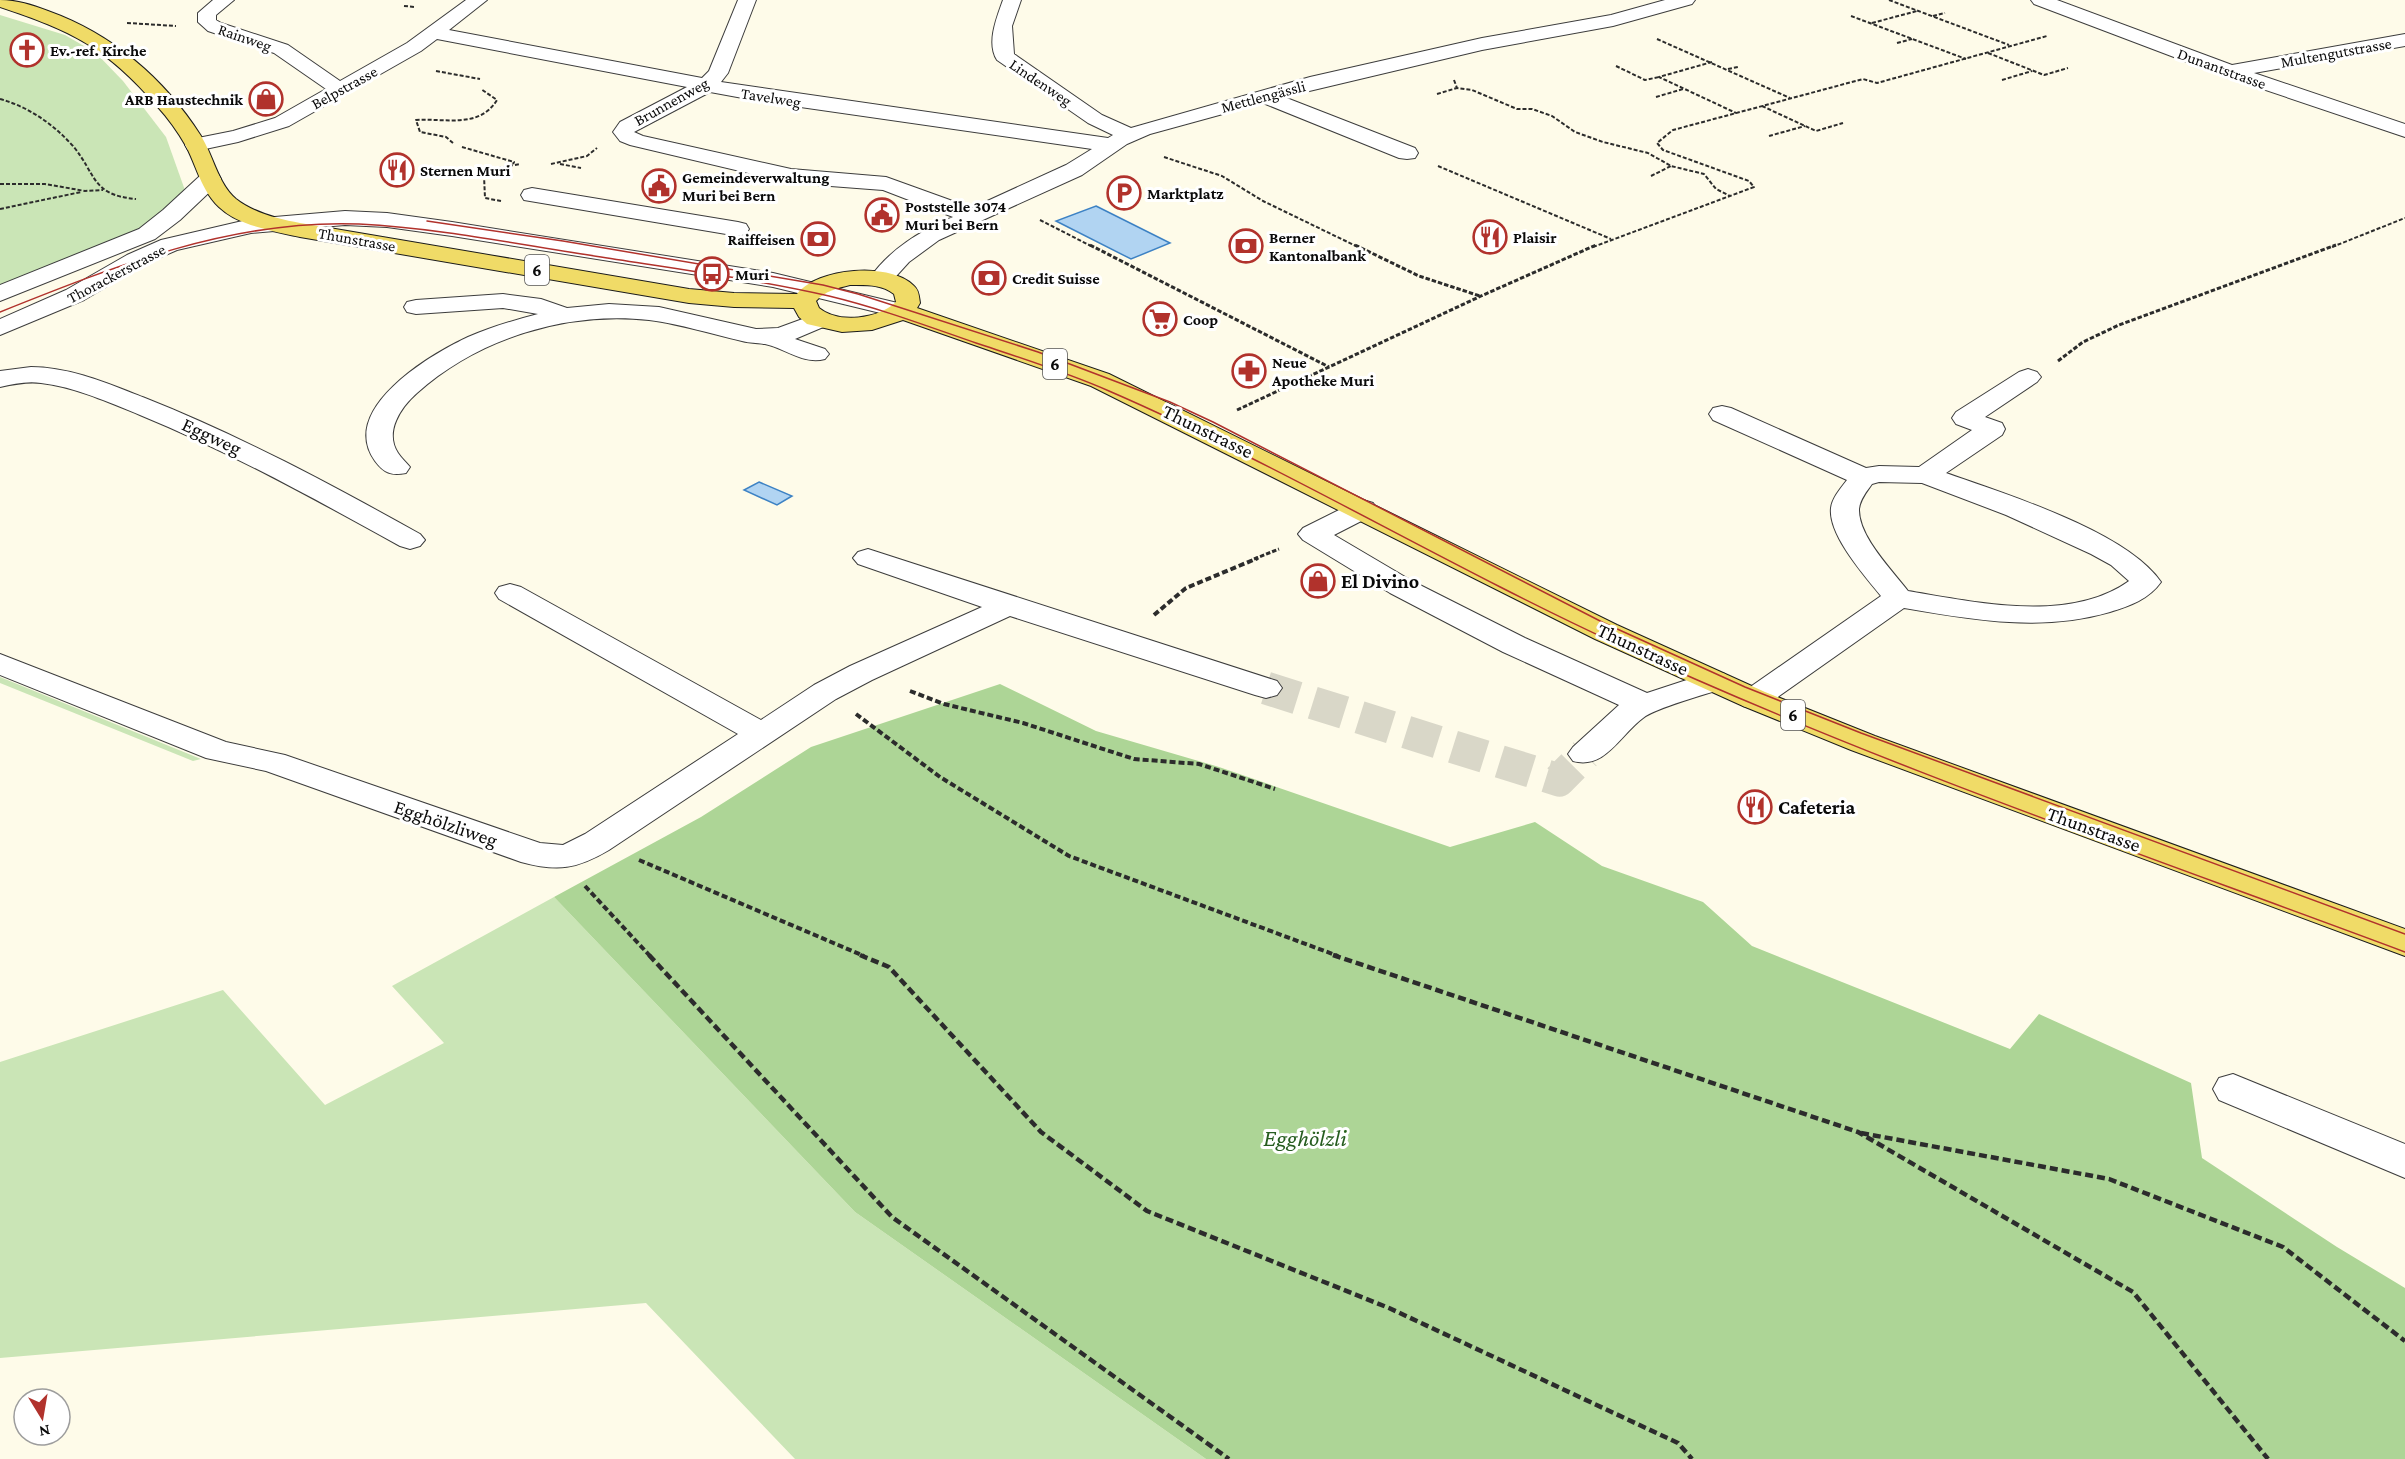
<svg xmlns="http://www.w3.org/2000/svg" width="2405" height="1459" font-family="'Crimson Pro',serif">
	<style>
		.green { fill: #cae5b6 }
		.forest { fill: #add596 }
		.water { fill: #b1d4f2; stroke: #3d82c4; stroke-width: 1.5 }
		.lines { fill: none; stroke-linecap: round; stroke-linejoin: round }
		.minor-tunnel { stroke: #d9d7c8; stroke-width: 33; stroke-dasharray: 33 16; stroke-linecap: butt }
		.minor-casing { stroke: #3d3d3d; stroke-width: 2 }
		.major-casing { stroke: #1b1b1b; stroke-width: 2 }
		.path-far3 { stroke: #2c2c2c; stroke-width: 2; stroke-dasharray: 4 2; stroke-linecap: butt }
		.path-far2 { stroke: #2c2c2c; stroke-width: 3; stroke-dasharray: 4.5 2; stroke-linecap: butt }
		.path-far1 { stroke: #2c2c2c; stroke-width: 4; stroke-dasharray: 6 3; stroke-linecap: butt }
		.path { stroke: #2c2c2c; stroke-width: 4.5; stroke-dasharray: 8 4; stroke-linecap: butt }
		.minor { fill: #fff; fill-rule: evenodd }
		.major { fill: #f0db67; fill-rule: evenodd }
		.tram { stroke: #b1322c; stroke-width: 1.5 }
		.labels { text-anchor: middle; stroke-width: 6; stroke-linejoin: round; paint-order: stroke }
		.far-street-label { font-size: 16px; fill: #0a0a0a; stroke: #fff }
		.far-poi-label { font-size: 16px; font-weight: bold; fill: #0a0a0a; stroke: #fff; text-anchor: start }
		.shield { fill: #fff; stroke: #545454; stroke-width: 1.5 }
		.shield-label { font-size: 18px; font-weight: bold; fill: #0a0a0a }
		.street-label { font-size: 20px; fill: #0a0a0a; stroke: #fff }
		.poi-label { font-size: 20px; font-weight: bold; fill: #0a0a0a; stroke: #fff; text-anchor: start }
		.near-park-label { font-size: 24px; font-style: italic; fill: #275d20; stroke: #fff }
	</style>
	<rect width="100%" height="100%" fill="#fefbe9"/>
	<!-- green -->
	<g class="green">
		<path d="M0,15L65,35L96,53L123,81L166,137L192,210L0,294Z"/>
		<path d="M0,677L201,759L193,761L0,683Z"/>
		<path d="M554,897L855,1212L1206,1459H795L646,1303L0,1358V1062L223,990L325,1105L444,1043L392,986Z"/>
	</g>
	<!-- forest -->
	<path class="forest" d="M1000,684L1096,731L1219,767L1450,847L1535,822L1602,866L1703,902L1752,946L2010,1049L2039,1014L2191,1083L2202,1158L2337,1247L2405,1288V1459H1206L855,1212L554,897L701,817L811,747Z"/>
	<!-- water -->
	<g class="water">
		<path d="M1096,206L1170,243L1131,259L1056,221Z"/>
		<path d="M759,482L792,496L777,505L744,490Z"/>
	</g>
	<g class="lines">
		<!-- minor-tunnel -->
		<path class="minor-tunnel" d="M1266,688L1559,780L1585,754"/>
		<defs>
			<g id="minor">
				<path d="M213,0H234L216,15V20L221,23L288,45L340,81L407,43L466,0H487L449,30L702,78L709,71L738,0H756L728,73L721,82L1108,138L1113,135L1088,123L997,60C986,43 997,17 1003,0H1021L1012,26L1014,54L1102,115L1131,128L1310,77L1482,38L1611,15L1665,0H1695L1692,4L1613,26L1482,50L1284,97L1415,148L1418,153L1415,158L1407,159L1399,158L1263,103L1150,134L1127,144L1082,175L939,240L909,262L889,284L881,286L873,284L869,279C890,249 920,231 953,217L883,190L791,183L630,145L620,141L613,132L620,122L687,87L437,39L421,51L289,126L238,142L196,151L188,150L185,145L188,140L233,131L275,118L326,89L274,53L208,31L198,22V13ZM710,92L759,101L1092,149L1066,165L972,208L886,177L791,169L643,136L634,132Z"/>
				<path d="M2031,0H2057L2232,65L2405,34V46L2254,73L2405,124V137L2224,76L2034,4Z"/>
				<path d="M210,172L218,174L221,179L218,184L180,220L155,239L0,301V285L139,229L163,210L202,174Z"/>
				<path d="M532,188L738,222L746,224L749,229L746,234L738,236L524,200L521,195L524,190Z"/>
				<path d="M345,211L387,213L452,222L773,273L910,306L913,311L910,316L901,318L773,287L452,236L387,227L345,225L251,233L177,250L143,265L84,300L0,335V319L66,290L127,255L161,240L251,219Z"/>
				<path d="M503,294L541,299L567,308L609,304L659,307L756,329L778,328L819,313L828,315L831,320L828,325L795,339L825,349L829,354L825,359C803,365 785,348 765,344C757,343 750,343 742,341C711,334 681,324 649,320C567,311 478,338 417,393C401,407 384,432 398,453C401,458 406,462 410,467L406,473C391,476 384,473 375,461C338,409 430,355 468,337C491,327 515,320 538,314L503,308L416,314L407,312L404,307L407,302L416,300Z"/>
				<path d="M31,367C70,367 109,384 145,398C241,436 330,484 420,534L425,540L420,546L410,549L400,546C315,499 230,452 140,415C108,402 75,387 41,383C27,381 13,384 0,387V371Z"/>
				<path d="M2028,369L2037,372L2041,377L2037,382L1985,417L2002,423L2005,429L2002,435L1946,473C2005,494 2126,531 2161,582C2149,599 2130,606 2110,612C2041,632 1974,620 1904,608L1765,706L1754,709L1743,706L1738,699L1743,692L1881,596C1865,576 1828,535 1831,508C1832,498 1841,488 1847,480L1713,420L1709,414L1713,408L1722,406L1731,408L1866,468L1879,466L1919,467L1972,430L1956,424L1952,418L1956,412L2019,372ZM1879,482L1922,483L2006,515L2091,554L2111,565L2129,581C2069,624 1975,602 1908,591C1892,570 1858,536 1859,509C1860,499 1867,491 1872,484Z"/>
				<path d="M1363,500L1373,503L1377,509L1373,515L1334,535L1412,581L1525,638L1647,693L1714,671L1725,674L1730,681L1725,688C1707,694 1655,708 1643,718C1620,735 1605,770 1573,761L1568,754L1573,747L1619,705L1503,652L1390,593L1303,540L1298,534L1303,528L1353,503Z"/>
				<path d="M868,549L1277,681L1282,688L1277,695L1266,698L1255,695L1010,616L872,680L836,699L609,850C577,869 558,872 521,862L266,771L206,758L0,675V654L226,742L285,755L540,843L563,845L585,834L738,734L499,599L495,593L499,587L510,584L521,587L761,720L814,685L850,666L982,607L858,564L853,558L858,552Z"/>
				<path d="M2233,1074L2405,1144V1178L2219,1100L2213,1089L2219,1078Z"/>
			</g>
			<path id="major" d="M0,0C17,0 32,5 48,11C112,34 164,78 201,136C213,155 218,184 236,199C254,213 278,219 300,223L689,289L734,293L797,294C817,268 890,261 914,286C919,290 919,297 920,303L917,308L1109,374L1617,625L1765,692L1875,736L2405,929V956L1851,750L1743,706L1595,639L1091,386L903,320L872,330L842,332L807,324L799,317L794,308L734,307L689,303L300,237C273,231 239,226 219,207C201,190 197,167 186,146C178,132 168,118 157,106C106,47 72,31 0,7ZM850,285C867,285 881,284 894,294L896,302C879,319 838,324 819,308L816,301C825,291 838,288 850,285Z"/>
		</defs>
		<!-- minor casing -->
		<use href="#minor" class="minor-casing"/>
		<!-- major casing -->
		<use href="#major" class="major-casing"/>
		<!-- path-far3 -->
		<g class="path-far3">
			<path d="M1889,0L2009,45"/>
			<path d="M404,6L415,7"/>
			<path d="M1851,16L1966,59"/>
			<path d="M1933,16L1945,13"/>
			<path d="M127,23L176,26"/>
			<path d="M1872,23L1917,11"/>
			<path d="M1657,39L1790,98"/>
			<path d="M1897,43L1912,39"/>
			<path d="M1988,53L2044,75L2068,68"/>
			<path d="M1712,62L1659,77L1736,113"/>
			<path d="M1616,66L1645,80L1659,77"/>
			<path d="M1728,69L1738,67"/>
			<path d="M436,71L480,79"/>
			<path d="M1454,80L1457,88L1472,90L1517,109H1532L1552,116L1575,132L1603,142L1648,153L1671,166L1704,174L1716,189L1730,196"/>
			<path d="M2002,80L2032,71"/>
			<path d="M1437,94L1457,88"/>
			<path d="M1656,97L1683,89"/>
			<path d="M0,99C29,107 53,124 73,146C97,175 91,195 136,199"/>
			<path d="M1762,106L1816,131L1843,123"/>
			<path d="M1769,136L1805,126"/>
			<path d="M453,143L446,137L420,132L416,120C445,118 479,129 497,100L481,89"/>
			<path d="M462,147L514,162L513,164"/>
			<path d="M1164,157L1222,176L1263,201L1358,247"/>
			<path d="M551,164L587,156L597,148"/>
			<path d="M560,164L581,168"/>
			<path d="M1438,166L1611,239"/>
			<path d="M1651,176L1671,166"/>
			<path d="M0,184H45L85,191L103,190"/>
			<path d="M501,201L485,198L484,176L493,169L520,164"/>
			<path d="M0,209L81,192"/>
			<path d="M1040,220L1093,247"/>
			<path d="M1593,247L1754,187L1749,181L1663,150L1657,143L1673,130L1863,79L1877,83L2047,36"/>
			<path d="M2332,247L2405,218"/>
		</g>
		<!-- path-far2 -->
		<g class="path-far2">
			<path d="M1090,245L1329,367"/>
			<path d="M1355,245L1419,276L1480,296"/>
			<path d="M2058,361L2083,342L2119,325L2336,245"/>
			<path d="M1237,410L1481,296L1596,245"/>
			<path d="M1254,559L1279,549"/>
		</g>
		<!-- path-far1 -->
		<g class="path-far1">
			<path d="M1154,615L1186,588L1258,558"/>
			<path d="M910,691L944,704L1023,723L1134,759L1199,764L1275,789"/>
			<path d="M856,714L940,777L1069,856L1338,956"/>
			<path d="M639,860L864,956"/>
			<path d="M585,886L650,956"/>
		</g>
		<!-- path -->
		<g class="path">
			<path d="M649,955L892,1217L1229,1459"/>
			<path d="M860,955L889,967L1041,1132L1147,1211L1389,1308L1678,1443L1692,1459"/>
			<path d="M1333,955L1858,1132L2133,1292L2268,1459"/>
			<path d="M1861,1133L2109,1179L2283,1247L2405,1341"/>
		</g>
		<!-- minor -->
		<use href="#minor" class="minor"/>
		<!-- major -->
		<use href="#major" class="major"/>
		<!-- tram -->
		<g class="tram">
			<path d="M427,221L563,241L823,285L858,294L1038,352L1170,402L1213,422L1604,623L1745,687L1861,733L2405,934"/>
			<path d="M0,312C115,266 233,219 359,224C440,228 521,245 601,257C677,269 754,279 829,296C879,308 927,326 976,343C1021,358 1066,372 1109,391C1282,466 1444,564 1615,643C1872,762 2140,853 2405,952"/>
		</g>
	</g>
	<!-- icons -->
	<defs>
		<symbol id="church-ring" viewBox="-11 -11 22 22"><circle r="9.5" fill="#fff" stroke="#b1322c" stroke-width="1.5"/><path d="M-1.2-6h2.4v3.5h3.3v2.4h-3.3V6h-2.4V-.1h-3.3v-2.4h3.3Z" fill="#b1322c"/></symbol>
		<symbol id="shop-ring" viewBox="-11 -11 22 22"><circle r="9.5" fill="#fff" stroke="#b1322c" stroke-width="1.5"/><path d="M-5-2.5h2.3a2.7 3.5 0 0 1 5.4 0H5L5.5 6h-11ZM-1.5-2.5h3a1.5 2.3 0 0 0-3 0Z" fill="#b1322c"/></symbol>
		<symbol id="restaurant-ring" viewBox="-11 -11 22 22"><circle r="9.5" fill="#fff" stroke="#b1322c" stroke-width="1.5"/><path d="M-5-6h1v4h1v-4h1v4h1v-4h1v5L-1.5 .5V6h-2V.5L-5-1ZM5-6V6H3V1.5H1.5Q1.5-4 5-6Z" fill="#b1322c"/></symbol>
		<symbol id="civic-ring" viewBox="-11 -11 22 22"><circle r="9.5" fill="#fff" stroke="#b1322c" stroke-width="1.5"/><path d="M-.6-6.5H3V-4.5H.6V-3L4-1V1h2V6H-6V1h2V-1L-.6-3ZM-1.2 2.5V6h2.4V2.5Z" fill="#b1322c"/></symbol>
		<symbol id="parking-ring" viewBox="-11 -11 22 22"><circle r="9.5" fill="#fff" stroke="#b1322c" stroke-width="1.5"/><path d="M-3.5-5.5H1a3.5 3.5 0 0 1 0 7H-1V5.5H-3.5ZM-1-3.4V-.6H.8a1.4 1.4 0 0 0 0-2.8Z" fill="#b1322c"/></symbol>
		<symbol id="bank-ring" viewBox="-11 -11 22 22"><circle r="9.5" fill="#fff" stroke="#b1322c" stroke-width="1.5"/><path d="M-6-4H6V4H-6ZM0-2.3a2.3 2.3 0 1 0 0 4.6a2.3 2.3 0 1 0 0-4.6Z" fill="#b1322c"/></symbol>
		<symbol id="bus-ring" viewBox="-11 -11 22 22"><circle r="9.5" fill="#fff" stroke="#b1322c" stroke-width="1.5"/><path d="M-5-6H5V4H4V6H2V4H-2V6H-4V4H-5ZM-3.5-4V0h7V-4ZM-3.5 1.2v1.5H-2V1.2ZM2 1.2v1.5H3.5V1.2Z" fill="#b1322c"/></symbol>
		<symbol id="supermarket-ring" viewBox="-11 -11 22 22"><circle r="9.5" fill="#fff" stroke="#b1322c" stroke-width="1.5"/><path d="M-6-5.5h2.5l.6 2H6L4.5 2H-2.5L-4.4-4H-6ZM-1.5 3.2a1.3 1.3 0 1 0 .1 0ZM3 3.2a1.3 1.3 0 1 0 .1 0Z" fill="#b1322c"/></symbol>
		<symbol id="pharmacy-ring" viewBox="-11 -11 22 22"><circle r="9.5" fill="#fff" stroke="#b1322c" stroke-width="1.5"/><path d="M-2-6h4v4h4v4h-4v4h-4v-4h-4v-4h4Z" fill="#b1322c"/></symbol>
	</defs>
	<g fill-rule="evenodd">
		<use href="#church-ring" x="8" y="31" width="38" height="38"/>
		<use href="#shop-ring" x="247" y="80" width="38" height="38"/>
		<use href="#restaurant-ring" x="378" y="151" width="38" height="38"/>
		<use href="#civic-ring" x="640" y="167" width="38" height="38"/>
		<use href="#parking-ring" x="1105" y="174" width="38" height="38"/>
		<use href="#civic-ring" x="863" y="196" width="38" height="38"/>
		<use href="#restaurant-ring" x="1471" y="218" width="38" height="38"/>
		<use href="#bank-ring" x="799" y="220" width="38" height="38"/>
		<use href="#bank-ring" x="1227" y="227" width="38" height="38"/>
		<use href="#bus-ring" x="693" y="255" width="38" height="38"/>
		<use href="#bank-ring" x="970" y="259" width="38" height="38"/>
		<use href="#supermarket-ring" x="1141" y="300" width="38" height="38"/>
		<use href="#pharmacy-ring" x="1230" y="352" width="38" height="38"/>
		<use href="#shop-ring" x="1299" y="562" width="38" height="38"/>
		<use href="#restaurant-ring" x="1736" y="788" width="38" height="38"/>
	</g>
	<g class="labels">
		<!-- far-street labels -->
		<g class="far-street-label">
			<text transform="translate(245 37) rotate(19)" y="6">Rainweg</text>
			<text transform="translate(2336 52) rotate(-10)" y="6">Multengutstrasse</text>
			<text transform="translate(2222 68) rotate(20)" y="6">Dunantstrasse</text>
			<text transform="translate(1041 82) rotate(34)" y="6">Lindenweg</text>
			<text transform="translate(344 87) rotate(-29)" y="6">Belpstrasse</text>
			<text transform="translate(1263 96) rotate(-15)" y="6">Mettlengässli</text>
			<text transform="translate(771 97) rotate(9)" y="6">Tavelweg</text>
			<text transform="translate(671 101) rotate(-29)" y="6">Brunnenweg</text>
			<text transform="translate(357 239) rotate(10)" y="6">Thunstrasse</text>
			<text transform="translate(116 273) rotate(-28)" y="6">Thorackerstrasse</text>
		</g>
		<!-- far-poi labels -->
		<g class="far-poi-label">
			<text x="50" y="56">Ev.-ref. Kirche</text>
			<text x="243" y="105" text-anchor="end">ARB Haustechnik</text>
			<text x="420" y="176">Sternen Muri</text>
			<text x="682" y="183">Gemeindeverwaltung<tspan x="682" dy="18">Muri bei Bern</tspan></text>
			<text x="1147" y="199">Marktplatz</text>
			<text x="905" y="212">Poststelle 3074<tspan x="905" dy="18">Muri bei Bern</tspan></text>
			<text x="1269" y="243">Berner<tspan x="1269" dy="18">Kantonalbank</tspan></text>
			<text x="1513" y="243">Plaisir</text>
			<text x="795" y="245" text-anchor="end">Raiffeisen</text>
			<text x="735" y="280">Muri</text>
			<text x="1012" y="284">Credit Suisse</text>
			<text x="1183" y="325">Coop</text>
			<text x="1272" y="368">Neue<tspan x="1272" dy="18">Apotheke Muri</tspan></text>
		</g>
		<!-- shield labels -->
		<g class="shield">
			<rect x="525" y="255" width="24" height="30" rx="4.5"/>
			<rect x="1043" y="349" width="24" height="30" rx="4.5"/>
			<rect x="1781" y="700" width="24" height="30" rx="4.5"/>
		</g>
		<g class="shield-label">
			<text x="537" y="276">6</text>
			<text x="1055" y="370">6</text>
			<text x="1793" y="721">6</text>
		</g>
		<!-- street labels -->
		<g class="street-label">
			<text transform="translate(1208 431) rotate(26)" y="7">Thunstrasse</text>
			<text transform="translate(212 436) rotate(25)" y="7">Eggweg</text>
			<text transform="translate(1643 649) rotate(25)" y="7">Thunstrasse</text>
			<text transform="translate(446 823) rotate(19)" y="7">Egghölzliweg</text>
			<text transform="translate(2094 829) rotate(20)" y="7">Thunstrasse</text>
		</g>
		<!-- poi labels -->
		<g class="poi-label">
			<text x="1341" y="588">El Divino</text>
			<text x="1778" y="814">Cafeteria</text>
		</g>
		<!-- near-park labels -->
		<g class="near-park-label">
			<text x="1305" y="1146">Egghölzli</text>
		</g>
	</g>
	<!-- north arrow -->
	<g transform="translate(42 1417) rotate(169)"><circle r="28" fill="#ffffff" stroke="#9d9d9d" stroke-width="1.5"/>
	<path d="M0-4.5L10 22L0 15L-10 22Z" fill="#b1322c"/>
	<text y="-9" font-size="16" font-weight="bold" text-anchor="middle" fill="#0a0a0a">N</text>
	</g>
</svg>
